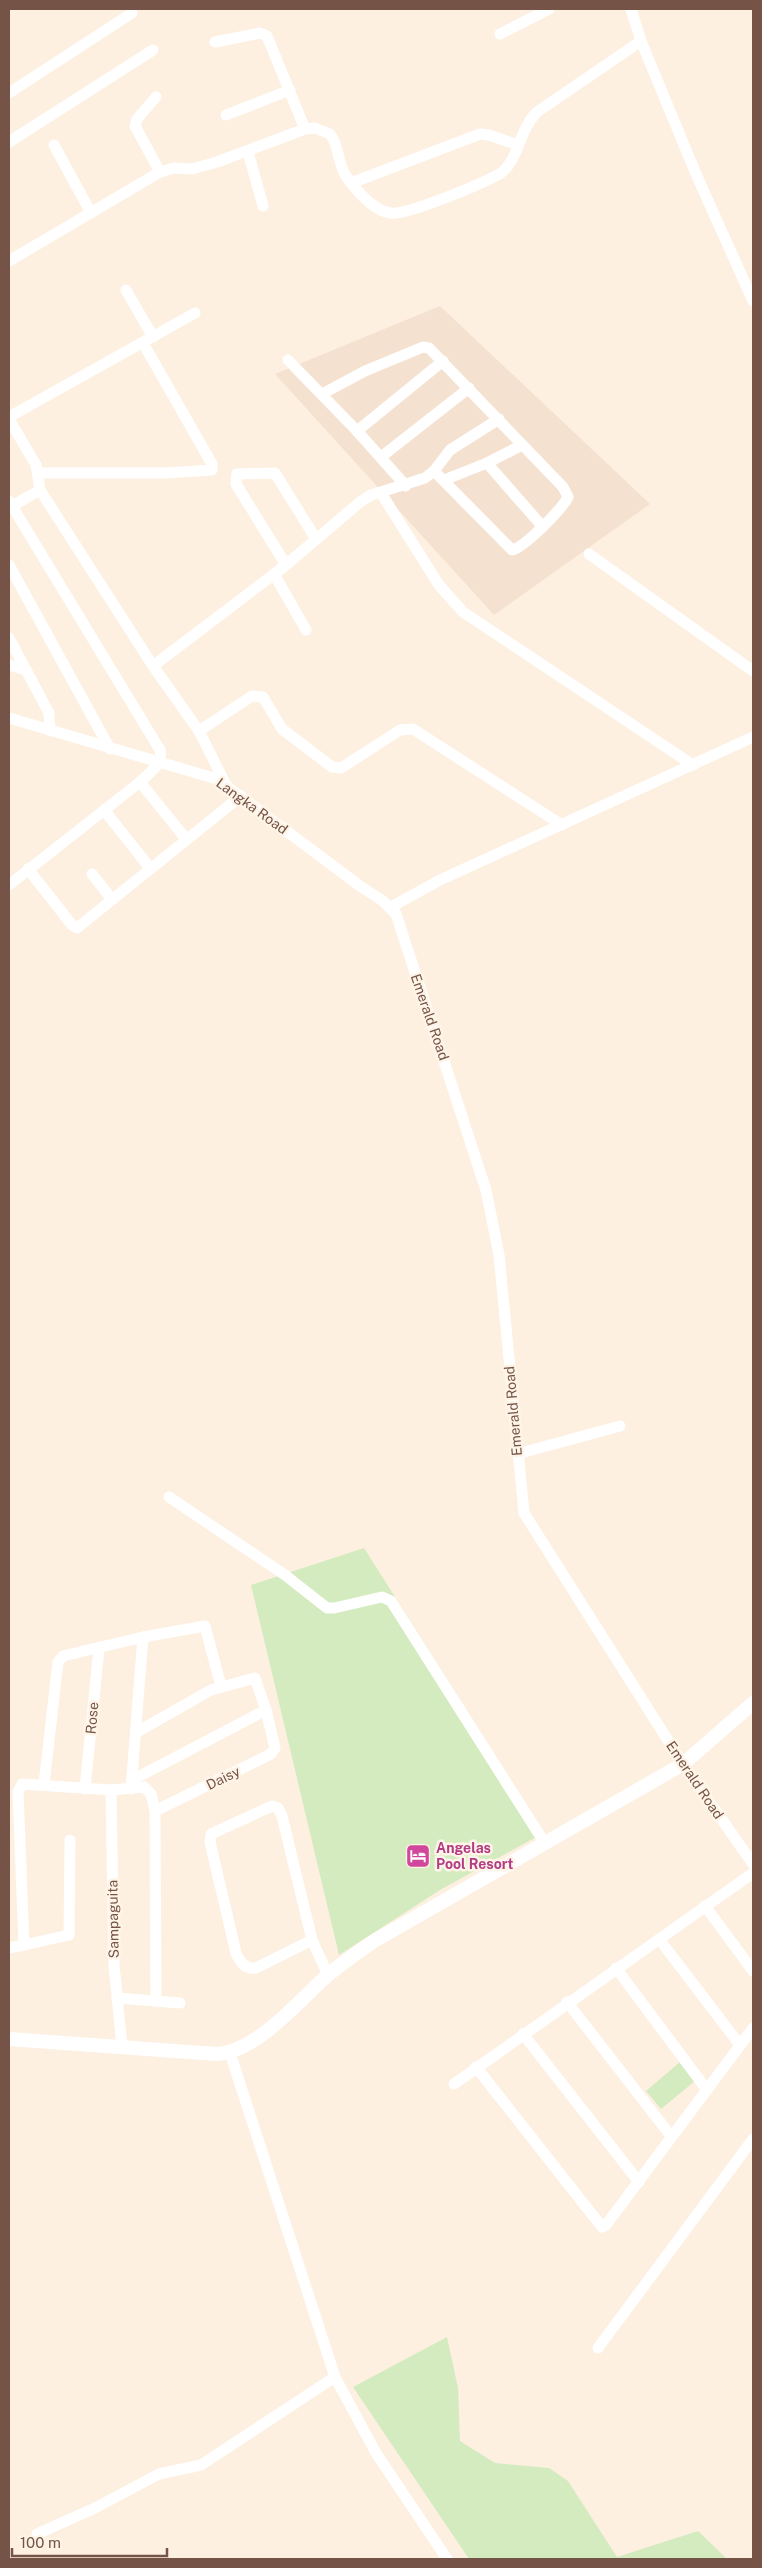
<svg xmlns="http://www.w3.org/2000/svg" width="762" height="2568" font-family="'Public Sans',sans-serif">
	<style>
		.residential { fill: #f5e1cf }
		.green { fill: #d4ebbf }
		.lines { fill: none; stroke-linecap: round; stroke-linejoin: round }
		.minor { stroke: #fff; stroke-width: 11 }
		.tertiary { stroke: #fff; stroke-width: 14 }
		.labels { text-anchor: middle; stroke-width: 5; stroke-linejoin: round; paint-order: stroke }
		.street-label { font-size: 14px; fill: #755447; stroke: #fff4e8 }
		.hotel-label { font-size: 14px; font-weight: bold; fill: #b23c85; stroke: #fff4e8; text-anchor: start }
	</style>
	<rect width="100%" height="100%" fill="#fdf0e1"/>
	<!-- residential -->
	<path class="residential" d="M440,306L650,504L494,615L275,374Z"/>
	<!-- green -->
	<g class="green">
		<path d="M364,1548L454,1690L540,1835L440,1890L339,1955L251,1585Z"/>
		<path d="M680,2062L695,2081L661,2109L646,2091Z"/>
		<path d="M447,2337L458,2388L460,2441L495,2463L549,2468L568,2481L617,2557L698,2531L727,2559H469L353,2387Z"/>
	</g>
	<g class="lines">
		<!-- minor -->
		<g class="minor">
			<path d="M631,9L641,41L696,174L753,301"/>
			<path d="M500,34L549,9"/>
			<path d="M215,42L260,33L267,36L305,129"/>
			<path d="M9,93L132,13"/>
			<path d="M156,97L137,119L135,126L160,172"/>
			<path d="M226,115L290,90"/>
			<path d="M9,142L153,50"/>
			<path d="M54,145L91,213"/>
			<path d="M248,152L263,206"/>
			<path d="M351,183L480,134L489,135L518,145"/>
			<path d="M9,261L160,172L174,168L192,169L217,162L305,129L315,128L330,134C340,147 337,163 346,176C356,190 372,210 390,213C406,216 484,183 501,173C519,159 519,130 537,112L641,41"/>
			<path d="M126,290L153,337"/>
			<path d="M288,360L357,431L406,486"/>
			<path d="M322,394L365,371L423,347L429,348L563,487L568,497C562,509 525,547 512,550L434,471"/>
			<path d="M9,417L195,313"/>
			<path d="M9,419L36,465L40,490L153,666L199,731L226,785"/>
			<path d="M357,431L443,361"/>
			<path d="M381,457L469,388"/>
			<path d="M487,463L542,526"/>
			<path d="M38,473H165L212,470V464L143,343"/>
			<path d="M444,480L487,463L522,445"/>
			<path d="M381,493L439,585L463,612L693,765"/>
			<path d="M9,501L160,750C164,764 149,773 140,782L9,885"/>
			<path d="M12,506L40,490"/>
			<path d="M589,554L753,671"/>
			<path d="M9,565L110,749"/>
			<path d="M286,565L236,484L237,474L275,473L316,539"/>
			<path d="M274,574L306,630"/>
			<path d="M9,638L49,713L50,731"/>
			<path d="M9,665L26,670"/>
			<path d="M153,666L286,565L360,502L371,495L425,478L434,471L450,450L499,419"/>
			<path d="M9,718L217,779L360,886L383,901L396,914L486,1190L499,1255L524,1513L683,1764L753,1864"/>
			<path d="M199,731L252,696L263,697L282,729L332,767L341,768L400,730L413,729L562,825"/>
			<path d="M140,782L186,839"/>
			<path d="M104,810L150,868"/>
			<path d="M28,869L72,925L77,928L241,796"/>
			<path d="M92,874L111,898"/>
			<path d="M391,907L440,880L753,737"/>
			<path d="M517,1454L620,1426"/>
			<path d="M169,1497L285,1575L327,1608H334L382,1597L391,1601L544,1842"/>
			<path d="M137,1732L211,1690L255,1678L266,1710L275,1748L271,1754L155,1811L156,2001"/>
			<path d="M132,1780L266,1710"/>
			<path d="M44,1784L58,1662L63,1656L143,1637L205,1626L221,1686"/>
			<path d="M85,1789L99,1648"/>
			<path d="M131,1789L143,1637"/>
			<path d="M111,1790L114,1965L122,2047"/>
			<path d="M705,1906L753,1971"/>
			<path d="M659,1939L740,2045"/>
			<path d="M312,1940L256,1968C245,1970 240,1962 236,1953L210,1842L211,1834L272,1806L278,1808L282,1816L312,1940L328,1975"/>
			<path d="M24,1945L69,1935L70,1840"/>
			<path d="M9,1948L24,1945L18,1792L22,1784L111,1790L144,1787L151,1794L155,1811"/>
			<path d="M616,1968L707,2090"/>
			<path d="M117,1998L180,2003"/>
			<path d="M567,2002L671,2136"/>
			<path d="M523,2034L639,2182"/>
			<path d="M230,2053L335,2377L376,2453L447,2559"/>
			<path d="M476,2067L602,2227L606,2225L753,2028"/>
			<path d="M454,2084L753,1873"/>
			<path d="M598,2348L753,2139"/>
			<path d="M37,2534L95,2508L159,2474L201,2465L335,2377"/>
		</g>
		<!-- tertiary -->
		<path class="tertiary" d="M9,2039L216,2054C257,2052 297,2002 328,1975C342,1963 358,1952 374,1941L683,1764L753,1703"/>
	</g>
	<!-- icons -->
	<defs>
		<symbol id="hotel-square" viewBox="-11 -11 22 22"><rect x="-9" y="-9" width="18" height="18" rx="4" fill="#d1479c" stroke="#fff4e8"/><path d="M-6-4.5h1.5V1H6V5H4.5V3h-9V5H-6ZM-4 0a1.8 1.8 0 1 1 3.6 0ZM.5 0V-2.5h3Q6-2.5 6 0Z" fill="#fff"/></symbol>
	</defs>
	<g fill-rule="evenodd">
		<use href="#hotel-square" x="404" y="1842" width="28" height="28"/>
	</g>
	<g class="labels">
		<!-- street labels -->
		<g class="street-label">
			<text transform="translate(252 806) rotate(36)" y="5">Langka Road</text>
			<text transform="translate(430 1017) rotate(71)" y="5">Emerald Road</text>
			<text transform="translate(513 1411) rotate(-95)" y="5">Emerald Road</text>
			<text transform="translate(92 1718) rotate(-85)" y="5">Rose</text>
			<text transform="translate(223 1778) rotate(-26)" y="5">Daisy</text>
			<text transform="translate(695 1780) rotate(56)" y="5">Emerald Road</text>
			<text transform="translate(113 1919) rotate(-91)" y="5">Sampaguita</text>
		</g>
		<!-- hotel labels -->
		<g class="hotel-label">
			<text x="436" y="1853">Angelas<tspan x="436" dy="16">Pool Resort</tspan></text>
		</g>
	</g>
	<!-- border -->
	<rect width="762" height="2568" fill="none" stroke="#755447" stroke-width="20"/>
	<!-- scale -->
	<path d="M12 2548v8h155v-8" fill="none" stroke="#755447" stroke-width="2.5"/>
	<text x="20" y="2548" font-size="15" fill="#755447" stroke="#fff4e8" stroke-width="4" paint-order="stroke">100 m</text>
</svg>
